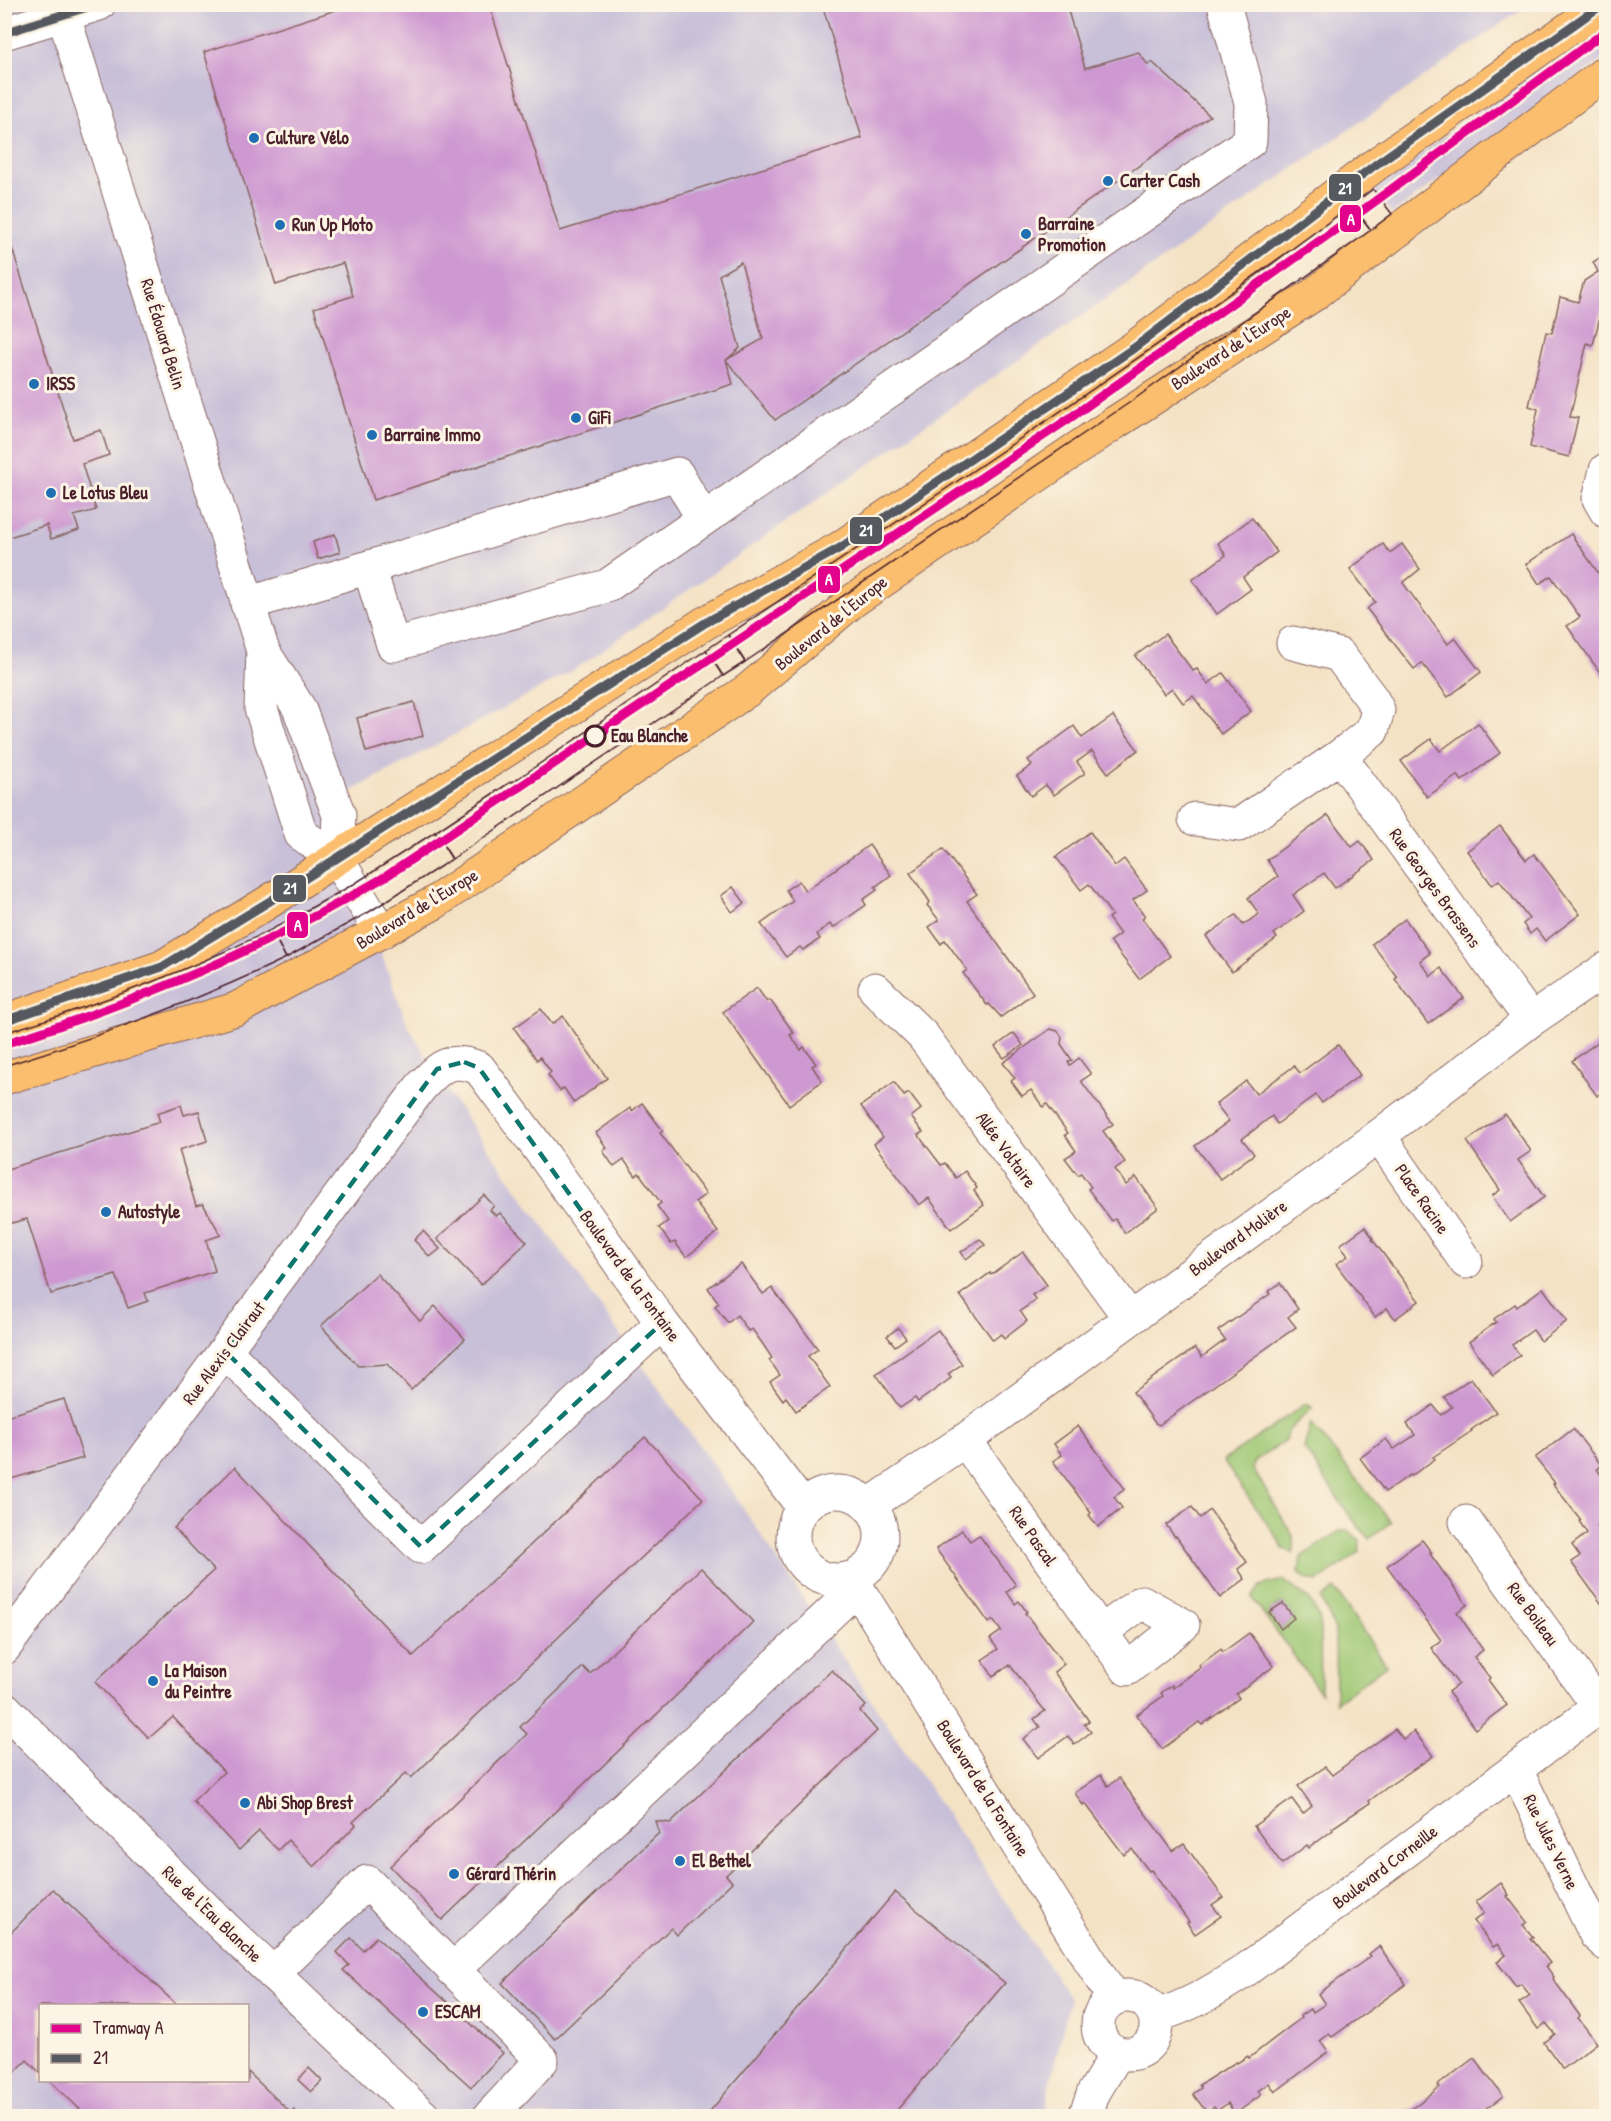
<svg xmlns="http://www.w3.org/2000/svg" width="1611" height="2121" font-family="'Patrick Hand',sans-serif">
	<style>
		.industrial { fill: #c8bfd8; fill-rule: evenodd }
		.green { fill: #9ec773; stroke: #74734f; stroke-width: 1.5; fill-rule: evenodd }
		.building { fill: #ce98d1; fill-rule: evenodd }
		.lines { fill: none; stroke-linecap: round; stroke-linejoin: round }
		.minor-casing { stroke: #866361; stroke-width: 35 }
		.major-casing { stroke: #866361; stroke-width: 35 }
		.minor { stroke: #fff; stroke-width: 33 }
		.major { stroke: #fabe6e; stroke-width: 33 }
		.tram { stroke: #4a1f2b; stroke-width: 1.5 }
		.bus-1-casing { stroke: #fcf5e5; stroke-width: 14 }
		.bus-1 { stroke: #56595f; stroke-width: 9 }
		.tram-1-casing { stroke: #fcf5e5; stroke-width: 14 }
		.tram-1 { stroke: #e3028c; stroke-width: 9 }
		.marked { fill: none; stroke: #0f766e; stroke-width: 4.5; stroke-dasharray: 12 8; stroke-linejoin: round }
		.poi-dot { fill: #1f6fb2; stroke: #fcf5e5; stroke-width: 2 }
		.stop-dot { fill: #fcf5e5; stroke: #4a1f2b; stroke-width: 3 }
		.labels { text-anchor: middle; stroke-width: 6; stroke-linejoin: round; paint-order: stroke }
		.poi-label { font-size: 18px; font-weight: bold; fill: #4a1f2b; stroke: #fcf5e5; text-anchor: start }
		.street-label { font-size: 18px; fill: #4a1f2b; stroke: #fcf5e5 }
		.stop-label { font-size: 18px; font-weight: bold; fill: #4a1f2b; stroke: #fcf5e5; text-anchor: start }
		.line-badge { stroke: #fcf5e5; stroke-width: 2 }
		.badge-label { font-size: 16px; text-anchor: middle; font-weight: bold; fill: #fff }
	</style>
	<rect width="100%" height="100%" fill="#fcf5e5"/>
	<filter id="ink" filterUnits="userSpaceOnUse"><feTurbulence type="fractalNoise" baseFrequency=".0167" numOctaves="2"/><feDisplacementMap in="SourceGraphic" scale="12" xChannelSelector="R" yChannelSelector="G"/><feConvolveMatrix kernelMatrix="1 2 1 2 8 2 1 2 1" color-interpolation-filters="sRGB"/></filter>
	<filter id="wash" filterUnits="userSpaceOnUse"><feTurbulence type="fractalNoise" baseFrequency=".008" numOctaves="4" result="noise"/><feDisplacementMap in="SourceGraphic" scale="24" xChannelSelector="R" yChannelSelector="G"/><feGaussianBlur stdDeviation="1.35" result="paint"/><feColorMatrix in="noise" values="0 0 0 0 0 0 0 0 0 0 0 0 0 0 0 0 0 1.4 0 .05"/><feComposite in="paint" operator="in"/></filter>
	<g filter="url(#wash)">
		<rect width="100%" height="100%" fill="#f4e2c5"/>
		<!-- industrial -->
		<g class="industrial">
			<path d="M5,5H1528L575,669L326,805L408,1026L452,1098L733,1493L1070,1999L1049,2086L1046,2116H5ZM40,2006H248V2080H40Z"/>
			<path d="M1606,17V57L1392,214L1373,189Z"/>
		</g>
		<!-- green -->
		<g class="green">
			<path d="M1307,1403L1312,1408L1288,1431L1286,1440L1255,1461L1253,1469L1293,1536L1294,1553L1283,1549L1280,1542L1223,1461Z"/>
			<path d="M1311,1423L1391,1522L1369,1539L1349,1515L1304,1448Z"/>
			<path d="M1340,1531H1350L1359,1540L1360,1552L1317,1582L1306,1579L1299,1572L1301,1557Z"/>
			<path d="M1283,1580L1309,1599L1320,1620L1321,1693L1252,1598L1260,1586ZM1282,1603L1294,1618L1281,1628L1269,1612Z"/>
			<path d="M1335,1589L1386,1665L1336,1702L1335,1630L1321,1599Z"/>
		</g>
		<g id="blocks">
			<!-- building -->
			<g class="building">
				<path d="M355,4H489L560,231L862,138L822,4H1066L1085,68L1138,52L1148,65L1152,62L1210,116L775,420L726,360L733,384L373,500L314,308L353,296L343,263L276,285L204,52ZM741,262L763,339L726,360L740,348L719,275Z"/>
				<path d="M4,223L73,439L101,430L109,455L82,464L96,510L74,516L79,530L51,539L47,525L6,538L10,552L4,554Z"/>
				<path d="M1606,254V306L1602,309L1593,345L1587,343L1570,417L1578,418L1569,457L1530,447L1538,409L1529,406L1546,332L1552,333L1560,297L1578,302L1584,281L1598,272L1593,262Z"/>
				<path d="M1252,518L1277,552L1243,577L1251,589L1217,614L1192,580L1226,555L1218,543Z"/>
				<path d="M335,534L340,552L318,559L313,542Z"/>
				<path d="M1571,534L1606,584V599L1601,603L1606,611V681L1567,626L1580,617L1551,576L1539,584L1526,564Z"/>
				<path d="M1383,544L1390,553L1402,544L1420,569L1403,583L1448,644L1455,638L1481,672L1448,697L1422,663L1414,669L1367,609L1375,602L1350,569Z"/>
				<path d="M1165,634L1193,671L1197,669L1208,684L1223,673L1251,711L1221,734L1193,696L1183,703L1172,688L1164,694L1135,656Z"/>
				<path d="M414,702L423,736L366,752L357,718Z"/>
				<path d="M1113,716L1138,750L1108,773L1092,751L1077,762L1085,773L1054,795L1046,785L1031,796L1017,776L1032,765L1028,760L1074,726L1082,738Z"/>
				<path d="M1478,723L1500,753L1462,781L1458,775L1427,797L1401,761L1431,739L1440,751Z"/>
				<path d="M1328,815L1352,847L1360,841L1374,860L1335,888L1324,873L1293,895L1304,911L1274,934L1277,938L1232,972L1206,936L1236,915L1243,925L1259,914L1248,898L1278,876L1267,860Z"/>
				<path d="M1500,826L1526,860L1534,854L1580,914L1545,941L1536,929L1530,934L1523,924L1529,919L1499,880L1492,885L1467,851Z"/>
				<path d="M1090,832L1115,866L1124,859L1147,890L1133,900L1145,916L1142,918L1170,956L1139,979L1110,941L1120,934L1108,918L1112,915L1089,884L1081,890L1056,857Z"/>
				<path d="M869,845L891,875L875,887L877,890L863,900L866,905L833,928L830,924L817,934L820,939L803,950L800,947L786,957L761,924L793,901L786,890L799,881L805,891Z"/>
				<path d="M943,849L977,894L967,901L1033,993L1001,1017L989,1004L987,1005L963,973L967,970L945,940L941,944L929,927L939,920L927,905L930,902L910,873Z"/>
				<path d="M733,887L745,903L732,912L721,896Z"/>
				<path d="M1405,919L1430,953L1420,961L1431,976L1441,968L1464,998L1428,1024L1395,979L1397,977L1372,944Z"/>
				<path d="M757,988L767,1002L770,1000L794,1033L790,1035L801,1050L804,1047L816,1064L812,1066L822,1081L789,1105L723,1012Z"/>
				<path d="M541,1009L552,1024L563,1016L607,1078L574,1103L564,1088L560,1091L548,1075L551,1072L540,1057L537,1060L514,1028Z"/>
				<path d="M1050,1029L1058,1031L1062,1037L1061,1044L1072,1060L1068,1062L1070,1065L1079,1058L1091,1074L1081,1081L1113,1124L1103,1131L1125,1162L1115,1169L1126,1185L1136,1177L1158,1208L1125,1233L1115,1219L1112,1221L1088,1189L1091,1187L1081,1173L1078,1175L1065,1158L1076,1151L1065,1135L1068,1133L1047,1104L1043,1107L1031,1090L1022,1096L1011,1081L1015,1078L1003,1063Z"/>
				<path d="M1014,1033L1023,1045L1004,1058L995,1047Z"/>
				<path d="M1606,1036V1088L1597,1096L1572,1061Z"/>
				<path d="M1338,1045L1360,1075L1322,1103L1316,1095L1277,1124L1272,1116L1242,1139L1254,1154L1220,1179L1195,1146L1229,1121L1216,1104L1246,1081L1256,1094L1294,1066L1300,1073Z"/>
				<path d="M894,1082L904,1096L909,1093L921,1109L911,1117L923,1132L918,1135L941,1165L945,1163L956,1178L965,1171L977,1188L974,1191L984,1205L951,1229L929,1198L919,1205L874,1144L883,1137L861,1106Z"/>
				<path d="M642,1103L663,1131L660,1133L706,1194L695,1202L718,1232L686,1257L675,1242L671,1244L659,1228L668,1221L657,1206L661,1203L639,1173L636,1176L624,1160L614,1167L603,1151L607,1148L596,1133L630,1108L632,1111Z"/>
				<path d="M181,1105L184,1115L199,1111L207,1141L179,1150L196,1206L203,1204L221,1235L206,1240L215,1271L145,1293L148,1301L128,1308L116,1275L51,1294L27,1219L4,1225V1170L160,1122L157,1113Z"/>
				<path d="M1505,1114L1531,1151L1518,1160L1544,1197L1510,1222L1492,1196L1500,1190L1467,1141Z"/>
				<path d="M484,1195L494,1206L490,1210L496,1216L500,1213L527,1242L481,1285L437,1239Z"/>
				<path d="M1365,1227L1373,1238L1372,1239L1419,1301L1395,1319L1387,1308L1375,1317L1336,1264L1348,1256L1340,1245Z"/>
				<path d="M423,1231L440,1249L430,1257L414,1240Z"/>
				<path d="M980,1239L985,1245L966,1259L961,1252Z"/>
				<path d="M1023,1252L1047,1285L1032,1295L1036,1300L1020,1311L1027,1321L1004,1339L1001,1334L993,1340L960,1295L990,1273L991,1275Z"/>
				<path d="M741,1264L763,1294L772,1288L818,1349L808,1356L830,1387L796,1411L786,1397L783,1400L770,1382L780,1375L769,1360L772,1358L762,1343L752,1329L748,1331L737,1315L728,1323L715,1306L719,1303L708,1288Z"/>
				<path d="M377,1274L420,1321L435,1306L465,1339L411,1390L387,1364L358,1366L321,1326Z"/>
				<path d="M1280,1283L1298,1309L1288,1317L1296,1327L1159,1425L1155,1423L1133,1392L1195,1348L1202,1357L1225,1340L1218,1331L1270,1294L1268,1292Z"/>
				<path d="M1543,1288L1567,1321L1541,1341L1533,1330L1512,1345L1520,1355L1493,1375L1469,1342L1496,1322L1494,1319L1515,1304L1517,1307Z"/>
				<path d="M898,1328L906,1338L895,1346L887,1336Z"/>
				<path d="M938,1330L962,1364L948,1374L951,1378L918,1402L915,1398L900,1408L876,1374Z"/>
				<path d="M1471,1378L1496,1412L1471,1430L1472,1431L1433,1457L1435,1459L1411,1476L1410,1475L1385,1492L1360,1458L1386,1439L1394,1449L1415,1435L1407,1424L1433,1405L1441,1415L1452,1407L1444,1397Z"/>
				<path d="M64,1399L83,1458L4,1481V1417Z"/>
				<path d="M1078,1426L1125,1489L1114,1497L1122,1508L1098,1527L1089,1515L1091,1513L1053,1461L1062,1455L1054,1444Z"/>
				<path d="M1573,1429L1602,1466L1597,1469L1606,1482V1519L1597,1526L1606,1539V1610L1571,1562L1580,1556L1572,1545L1587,1533L1579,1521L1581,1520L1553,1484L1555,1483L1535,1458Z"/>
				<path d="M645,1437L703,1499L411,1778L406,1773L353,1822L356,1825L314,1867L288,1840L278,1850L259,1831L239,1850L193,1801L224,1772L173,1717L149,1738L95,1682L214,1570L174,1528L235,1467L413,1656Z"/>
				<path d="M1192,1507L1200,1518L1210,1510L1247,1562L1238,1569L1245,1579L1220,1598L1176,1536L1175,1537L1166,1525Z"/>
				<path d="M962,1530L970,1541L979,1535L1016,1585L1007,1592L1015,1604L1019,1601L1027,1612L1025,1613L1064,1664L1054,1672L1089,1721L1084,1724L1091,1732L1074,1745L1068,1736L1038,1758L1023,1739L1040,1727L1034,1719L1045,1711L1010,1665L993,1676L982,1660L998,1649L990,1639L1001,1631L993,1620L989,1623L936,1549Z"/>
				<path d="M1422,1540L1432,1553L1430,1554L1467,1605L1457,1612L1483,1650L1474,1657L1490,1678L1488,1680L1507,1705L1475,1729L1448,1692L1458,1684L1431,1648L1441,1640L1387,1566Z"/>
				<path d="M701,1568L753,1622L442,1920L390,1866L527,1734L520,1727L583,1667L590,1674Z"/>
				<path d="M1283,1603L1294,1618L1281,1629L1269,1612Z"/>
				<path d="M1249,1633L1274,1666L1236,1694L1239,1698L1202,1725L1199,1722L1162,1749L1137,1715L1163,1696L1161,1693L1172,1685L1173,1688L1200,1668L1199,1665L1209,1658L1221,1649L1223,1652Z"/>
				<path d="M832,1670L866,1706L860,1711L877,1731L726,1875L732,1882L677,1935L671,1928L555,2039L502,1983L659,1833L655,1821L670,1823Z"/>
				<path d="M1395,1729L1403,1739L1414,1731L1433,1756L1393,1783L1369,1801L1370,1803L1332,1828L1333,1830L1309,1848L1307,1845L1282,1864L1254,1826L1292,1799L1303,1814L1312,1806L1298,1786L1325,1767L1332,1775Z"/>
				<path d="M1101,1775L1108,1786L1119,1778L1173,1851L1184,1844L1223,1897L1212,1905L1221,1916L1195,1934L1187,1923L1189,1922L1151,1870L1149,1871L1132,1849L1124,1855L1085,1803L1083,1805L1075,1793Z"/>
				<path d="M1501,1883L1509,1895L1507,1896L1527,1922L1523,1925L1533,1937L1530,1938L1550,1963L1546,1966L1554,1977L1553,1979L1580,2016L1578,2018L1597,2043L1563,2069L1544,2043L1555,2034L1546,2023L1538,2029L1519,2003L1530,1995L1521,1984L1516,1987L1497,1962L1506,1955L1498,1944L1493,1947L1474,1921L1484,1913L1476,1902Z"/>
				<path d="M53,1889L178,2006H40V2073L27,2060L4,2083V1940Z"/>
				<path d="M895,1892L1005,1983L892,2116H706Z"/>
				<path d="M376,1937L503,2053L471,2087L343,1970L349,1965L337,1952L351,1938L363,1950Z"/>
				<path d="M1379,1946L1406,1984L1332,2037L1329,2034L1320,2041L1328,2052L1275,2092L1269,2083L1258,2091L1261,2095L1235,2114L1228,2103L1217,2111L1214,2107L1207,2113L1193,2094L1201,2088L1199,2085L1236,2062L1237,2063L1248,2056L1249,2058L1301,2018L1300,2016L1310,2009L1313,2012L1325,2004L1318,1994L1371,1956L1369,1954Z"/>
				<path d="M1474,2058L1503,2096L1477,2115L1478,2116H1405L1403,2115L1440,2087L1438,2085Z"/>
				<path d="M309,2068L322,2081L311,2092L298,2080Z"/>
				<path d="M248,2072L291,2113L294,2110L301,2116H87L49,2080H248Z"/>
			</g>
		</g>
	</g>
	<g filter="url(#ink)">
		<use href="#blocks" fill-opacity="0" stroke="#866361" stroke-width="1.5"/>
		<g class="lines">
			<defs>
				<g id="minor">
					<path d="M60,4L263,651L299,708L339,815L337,859"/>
					<path d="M4,33L99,4"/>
					<path d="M1606,470L1599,499L1606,511"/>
					<path d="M369,567L677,474L703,519"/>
					<path d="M247,604L369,567L393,645L607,586L1250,141L1251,103L1224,4"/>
					<path d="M1293,643L1339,655L1372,699L1378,710L1372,731L1340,756L1531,1020"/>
					<path d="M263,651L261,708L301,834L337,859L381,932"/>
					<path d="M1195,819L1239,825L1340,756"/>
					<path d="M875,989L923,1036L1129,1317"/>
					<path d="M1379,1136L1466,1262"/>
					<path d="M226,1352L421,1547L662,1323"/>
					<path d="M965,1440L1127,1669L1183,1625L1142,1602L1101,1632"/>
					<circle cx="837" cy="1536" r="44"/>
					<path d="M868,1506L965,1440L1379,1136L1531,1020L1606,969"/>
					<path d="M1466,1522L1599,1707"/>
					<path d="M851,1578L1114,1999"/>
					<path d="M4,1648L420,1088C439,1067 450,1056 479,1068L545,1157L662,1323L803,1507"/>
					<path d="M4,1708L224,1927L423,2116"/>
					<path d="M1516,1770L1596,1935L1606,1944"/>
					<path d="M453,1970L857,1588"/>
					<path d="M273,1974L367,1882L542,2060L490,2116"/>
					<circle cx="1127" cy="2025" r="29"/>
					<path d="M1155,2016C1188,2007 1215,1990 1243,1972L1606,1702"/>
					<path d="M1085,2116L1094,2092L1117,2054"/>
				</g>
				<g id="major">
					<path d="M4,1021L162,967L270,901L705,623L840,548L1134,348L1375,165L1604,4"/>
					<path d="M4,1078L236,1009L434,903L748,690L854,600L1116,422L1313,295L1606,72"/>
				</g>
			</defs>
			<!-- minor casing -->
			<use href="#minor" class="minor-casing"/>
			<!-- major casing -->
			<use href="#major" class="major-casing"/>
			<!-- minor -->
			<use href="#minor" class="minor"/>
			<!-- major -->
			<use href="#major" class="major"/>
			<!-- tram -->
			<g class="tram">
				<path d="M1373,189L1392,214L1371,230L1352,205Z"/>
				<path d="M1352,205L1371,230L1129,403L745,662L728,635C938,494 1149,355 1352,205Z"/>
				<path d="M728,635L745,662L723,676L706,650Z"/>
				<path d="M706,650L723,676L452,859L435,832L512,781L513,782Z"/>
				<path d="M435,832L452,859L369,912L286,958L271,930L354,884Z"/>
				<path d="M4,1033C96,1005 185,972 271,930L286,958C195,1002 101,1036 4,1066"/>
			</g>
			<defs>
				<g id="bus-1">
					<path d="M4,33L97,4"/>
					<path d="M4,1021L162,967L270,901L705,623L840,548L1134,348L1375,165L1603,4"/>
				</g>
			</defs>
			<!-- bus-1 casing -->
			<use href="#bus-1" class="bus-1-casing"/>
			<!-- bus-1 -->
			<use href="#bus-1" class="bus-1"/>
			<defs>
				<path id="tram-1" d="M4,1044C143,1000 263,949 388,875L1070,418L1370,205L1606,31"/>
			</defs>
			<!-- tram-1 casing -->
			<use href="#tram-1" class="tram-1-casing"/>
			<!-- tram-1 -->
			<use href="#tram-1" class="tram-1"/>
		</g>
	</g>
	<!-- marked area -->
	<path class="marked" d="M464,1062L479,1068L662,1323L421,1547L226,1352L437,1069Z"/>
	<!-- markers -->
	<g class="poi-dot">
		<circle cx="254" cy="138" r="6"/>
		<circle cx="1108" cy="181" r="6"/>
		<circle cx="280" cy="225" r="6"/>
		<circle cx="1026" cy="234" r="6"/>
		<circle cx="34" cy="384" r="6"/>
		<circle cx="576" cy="418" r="6"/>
		<circle cx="372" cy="435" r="6"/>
		<circle cx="51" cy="493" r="6"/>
		<circle cx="106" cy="1212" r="6"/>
		<circle cx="153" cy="1681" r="6"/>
		<circle cx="245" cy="1803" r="6"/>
		<circle cx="680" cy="1861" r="6"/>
		<circle cx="454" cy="1874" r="6"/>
		<circle cx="423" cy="2012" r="6"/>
	</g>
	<circle class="stop-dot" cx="595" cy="736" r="10"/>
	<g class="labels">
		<!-- poi labels -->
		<g class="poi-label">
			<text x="266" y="144">Culture Vélo</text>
			<text x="1120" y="187">Carter Cash</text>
			<text x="1038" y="230">Barraine<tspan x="1038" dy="21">Promotion</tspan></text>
			<text x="292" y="231">Run Up Moto</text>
			<text x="46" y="390">IRSS</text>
			<text x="588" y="424">GiFi</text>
			<text x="384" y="441">Barraine Immo</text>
			<text x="63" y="499">Le Lotus Bleu</text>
			<text x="118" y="1218">Autostyle</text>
			<text x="165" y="1677">La Maison<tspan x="165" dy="21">du Peintre</tspan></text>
			<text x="257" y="1809">Abi Shop Brest</text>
			<text x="692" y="1867">El Bethel</text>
			<text x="466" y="1880">Gérard Thérin</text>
			<text x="435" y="2018">ESCAM</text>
		</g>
		<!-- street labels -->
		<g class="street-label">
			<text transform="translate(163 334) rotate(73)" y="6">Rue Édouard Belin</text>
			<text transform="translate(1231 348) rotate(-33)" y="6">Boulevard de l'Europe</text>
			<text transform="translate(831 623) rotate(-39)" y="6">Boulevard de l'Europe</text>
			<text transform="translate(1435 888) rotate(54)" y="6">Rue Georges Brassens</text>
			<text transform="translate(417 909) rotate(-31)" y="6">Boulevard de l'Europe</text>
			<text transform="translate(1006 1150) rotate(54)" y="6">Allée Voltaire</text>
			<text transform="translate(1422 1199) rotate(55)" y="6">Place Racine</text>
			<text transform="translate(1238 1238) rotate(-36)" y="6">Boulevard Molière</text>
			<text transform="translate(630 1276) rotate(54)" y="6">Boulevard de la Fontaine</text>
			<text transform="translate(224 1353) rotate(-53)" y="6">Rue Alexis Clairaut</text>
			<text transform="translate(1033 1536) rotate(55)" y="6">Rue Pascal</text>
			<text transform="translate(1533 1614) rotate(54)" y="6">Rue Boileau</text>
			<text transform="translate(983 1788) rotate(58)" y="6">Boulevard de la Fontaine</text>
			<text transform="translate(1551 1842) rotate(64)" y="6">Rue Jules Verne</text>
			<text transform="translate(1385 1867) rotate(-37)" y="6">Boulevard Corneille</text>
			<text transform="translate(212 1914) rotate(44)" y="6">Rue de l'Eau Blanche</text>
		</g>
		<!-- stop labels -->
		<g class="stop-label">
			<text x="611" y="742">Eau Blanche</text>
		</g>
	</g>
	<g class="line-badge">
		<rect x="1328" y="173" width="34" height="29" rx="6" fill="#56595f"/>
		<rect x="1339" y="204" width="23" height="29" rx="6" fill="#e3028c"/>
		<rect x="849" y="516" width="34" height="29" rx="6" fill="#56595f"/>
		<rect x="817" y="565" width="24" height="29" rx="6" fill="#e3028c"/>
		<rect x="272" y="874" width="35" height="29" rx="6" fill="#56595f"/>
		<rect x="286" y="911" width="23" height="28" rx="6" fill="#e3028c"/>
	</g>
	<g class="badge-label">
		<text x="1345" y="194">21</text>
		<text x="1351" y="225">A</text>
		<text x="866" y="536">21</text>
		<text x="829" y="585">A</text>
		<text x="290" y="894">21</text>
		<text x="298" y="931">A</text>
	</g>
	<!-- margin -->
	<rect width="1611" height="2121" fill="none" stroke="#fcf5e5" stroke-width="24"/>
	<!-- legend -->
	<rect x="39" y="2004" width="210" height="78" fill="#fcf5e5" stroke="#b59f9b" stroke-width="1.5"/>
	<rect x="51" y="2024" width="30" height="9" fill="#e3028c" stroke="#b59f9b" stroke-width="1.5"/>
	<text x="93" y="2034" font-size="18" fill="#4a1f2b">Tramway A</text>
	<rect x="51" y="2054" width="30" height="9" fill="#56595f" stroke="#b59f9b" stroke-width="1.5"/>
	<text x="93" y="2064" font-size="18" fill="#4a1f2b">21</text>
</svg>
